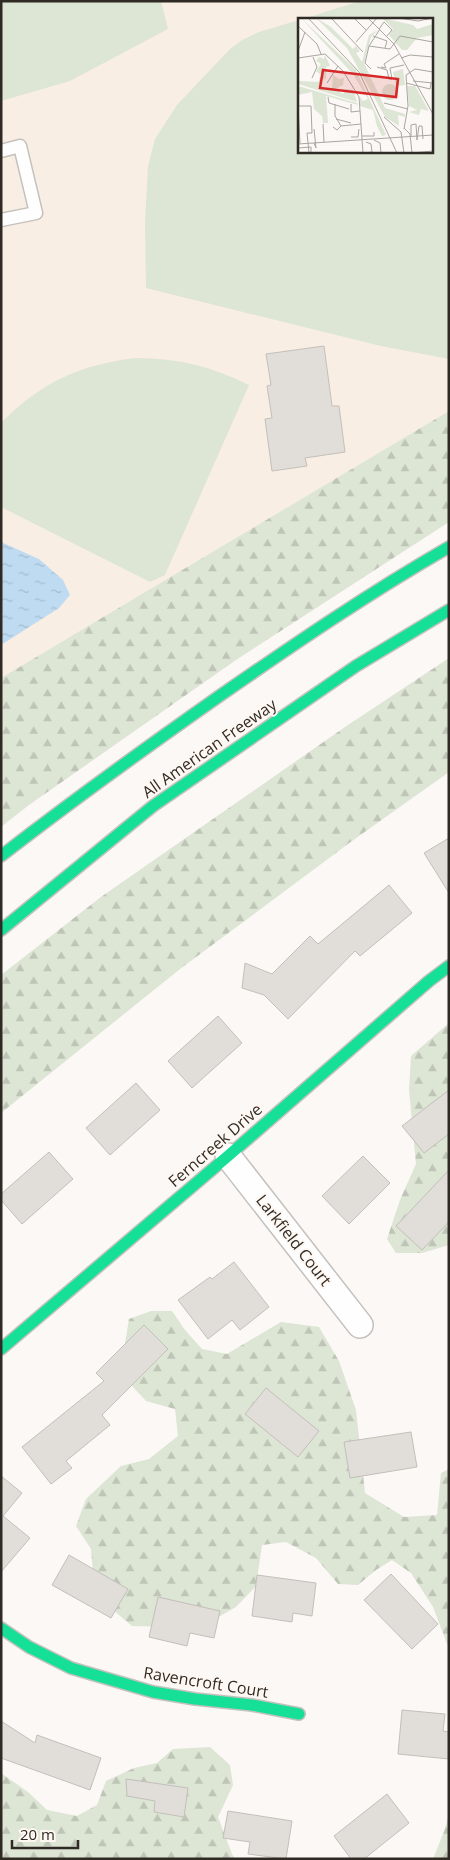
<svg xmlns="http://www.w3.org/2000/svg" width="450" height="1860" font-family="'Open Sans',sans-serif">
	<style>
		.built { fill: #f9eee4; fill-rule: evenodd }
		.grass { fill: #dde5d5 }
		.forest { fill: url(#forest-firs) }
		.water { fill: url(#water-ripples) }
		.building { fill: #e1ddd9; stroke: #c3bfbb }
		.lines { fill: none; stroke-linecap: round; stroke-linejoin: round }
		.lane-casing { stroke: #c4c0bc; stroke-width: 15 }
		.street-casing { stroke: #c4c0bc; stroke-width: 28 }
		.fast-casing { stroke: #c4c0bc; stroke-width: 14 }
		.lane { stroke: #fefefe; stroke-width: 12 }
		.street { stroke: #fefefe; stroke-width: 25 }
		.fast { stroke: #16e098; stroke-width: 11 }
		.labels { text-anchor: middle; stroke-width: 4; stroke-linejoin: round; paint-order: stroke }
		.street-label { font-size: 16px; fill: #302a25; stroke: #fef7f2 }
		.inset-road { fill: none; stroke: #aaa6a2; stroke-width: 1 }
		.view { fill: #d62828; fill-opacity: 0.15; stroke: #d62828; stroke-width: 2.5 }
		.inset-edge { fill: none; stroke: #302a25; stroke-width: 2.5 }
	</style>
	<defs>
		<pattern id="forest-firs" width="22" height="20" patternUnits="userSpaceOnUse" patternTransform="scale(1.25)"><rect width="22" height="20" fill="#dde5d5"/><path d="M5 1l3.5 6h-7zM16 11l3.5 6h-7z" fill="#bec5b7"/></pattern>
		<pattern id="water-ripples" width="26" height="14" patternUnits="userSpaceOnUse" patternTransform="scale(1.25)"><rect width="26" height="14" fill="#bedbf2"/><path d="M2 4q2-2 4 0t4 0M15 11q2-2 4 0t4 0" fill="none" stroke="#a4bccf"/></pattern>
	</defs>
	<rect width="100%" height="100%" fill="#fbf8f5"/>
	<!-- built -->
	<path class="built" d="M1,1H449V411L1,678ZM299,19H431V151H299Z"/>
	<!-- grass -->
	<g class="grass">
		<path d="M1,1H161L168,29L70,81L1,101Z"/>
		<path d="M360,1H449V359L381,346L146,288L145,222L148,166L155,139L177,105L230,49L242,40L259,32L299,20V151H431V19H303Z"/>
		<path d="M137,358C178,358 213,367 249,385L165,575L150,582L1,507V423C41,382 81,364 137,358Z"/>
	</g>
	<!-- forest -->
	<g class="forest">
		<path d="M449,411V522L236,660L29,805L1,827V678Z"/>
		<path d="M449,658V772L352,841L180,969L1,1113V975L101,897L345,727Z"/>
		<path d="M449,1023V1245L422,1253H396L387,1239L400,1200L416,1164L409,1090L411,1056Z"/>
		<path d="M151,1311H172L185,1330L202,1349L227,1354L281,1322L319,1327L339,1361L356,1410L365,1493L404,1517L437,1515L441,1473L449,1469V1649L433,1607L411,1573L392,1560L376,1570L358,1585L338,1584L316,1558L286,1542L262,1545L256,1586L236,1607L206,1624L178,1627L132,1626L106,1604L94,1584L91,1549L76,1526L86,1499L121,1466L149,1459L178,1436L175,1409L146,1401L120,1373L129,1319Z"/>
		<path d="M210,1747L230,1765L233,1785L218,1817L232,1854L235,1859H1V1773L28,1792L47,1810L77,1816L97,1805L106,1781L134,1768L157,1763L173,1749Z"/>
		<path d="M449,1813V1859H433L445,1829Z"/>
	</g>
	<!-- water -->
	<path class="water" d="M1,542L39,559L63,580L70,595L59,608L1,645Z"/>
	<!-- building -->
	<g class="building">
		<path d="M324,346L332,406H339L345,452L305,458L307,466L272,471L265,419L272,418L267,386L271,385L266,354Z"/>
		<path d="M449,838V893L424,853Z"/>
		<path d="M389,885L412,913L360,956L355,951L288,1019L264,995L242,988L245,963L272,974L310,936L318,944Z"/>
		<path d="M218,1016L242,1043L192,1088L168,1061Z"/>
		<path d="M136,1083L160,1110L110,1155L86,1128Z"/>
		<path d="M449,1090V1134L424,1153L402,1126Z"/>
		<path d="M49,1152L73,1179L22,1224L1,1200V1194Z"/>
		<path d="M363,1156L390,1183L349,1224L322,1196Z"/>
		<path d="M449,1170V1222L422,1250L396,1226Z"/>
		<path d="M234,1262L269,1307L240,1330L232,1320L208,1339L178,1300L210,1277L212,1279Z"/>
		<path d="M144,1325L168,1349L102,1415L110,1425L66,1461L72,1468L51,1484L22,1447L104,1381L96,1373Z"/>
		<path d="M266,1388L319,1431L298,1457L245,1414Z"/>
		<path d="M411,1432L417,1467L350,1478L344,1442Z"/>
		<path d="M1,1476L22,1493L3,1516L30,1538L1,1572Z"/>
		<path d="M69,1555L128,1589L111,1618L52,1585Z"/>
		<path d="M391,1574L438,1624L412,1649L364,1600Z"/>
		<path d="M257,1575L316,1583L312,1616L293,1613L292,1622L252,1616Z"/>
		<path d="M158,1597L220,1611L214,1638L190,1633L187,1646L149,1637Z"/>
		<path d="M402,1710L445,1714L443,1731L449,1732V1759L398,1754Z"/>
		<path d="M1,1721L35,1743L37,1735L101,1758L90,1790L1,1758Z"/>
		<path d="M126,1779L188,1788L184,1817L154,1812L155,1801L127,1796Z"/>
		<path d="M387,1794L409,1823L364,1859H351L334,1836Z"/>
		<path d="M228,1811L292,1821L286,1859L248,1854L250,1842L223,1838Z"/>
	</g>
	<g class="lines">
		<defs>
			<path id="lane" d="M1,151L20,146L36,213L1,220"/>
			<path id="street" d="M228,1156L360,1325"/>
			<g id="fast">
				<path d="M1,856C72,801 144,749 218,697C293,645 369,593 449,547"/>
				<path d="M1,930L153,806L356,666L449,610"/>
				<path d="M1,1349L228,1156L429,981L449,966"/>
				<path d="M1,1628L29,1647L71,1668L153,1692L195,1699L252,1705L299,1714"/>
			</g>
		</defs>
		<!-- lane casing -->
		<use href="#lane" class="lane-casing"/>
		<!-- street casing -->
		<use href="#street" class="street-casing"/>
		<!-- fast casing -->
		<use href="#fast" class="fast-casing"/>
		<!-- lane -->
		<use href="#lane" class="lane"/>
		<!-- street -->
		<use href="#street" class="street"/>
		<!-- fast -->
		<use href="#fast" class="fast"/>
	</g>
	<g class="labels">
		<!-- street labels -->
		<g class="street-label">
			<text transform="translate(209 748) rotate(-35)" y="6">All American Freeway</text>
			<text transform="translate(215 1145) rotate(-41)" y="6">Ferncreek Drive</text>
			<text transform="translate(294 1240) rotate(52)" y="6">Larkfield Court</text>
			<text transform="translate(206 1682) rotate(9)" y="6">Ravencroft Court</text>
		</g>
	</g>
	<!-- overview -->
	<g transform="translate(298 18)">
		<rect width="135" height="135" fill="#fbf8f5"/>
		<path d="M105,51L107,67L98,68L95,54ZM84 74a8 8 0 1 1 16 0a8 8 0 1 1-16 0Z" fill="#dde5d5"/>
		<path d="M3,0L58,52L88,117L84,118L79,108L75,92L62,88V79L65,83L70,81L55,56ZM18,0L33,9L55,31L58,28L62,33L58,35L64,44L71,17L80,12L73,19L66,45L87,90L107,96V99L100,97L101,108L87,99L49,30ZM84,0L115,7L119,11L135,6V17L119,20L109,32H104L91,17L95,11ZM27,37L32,48L28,49V61L23,62L21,69L34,70L35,57L41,61L46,60L45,67L37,71L45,76L48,71L55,72L59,84L0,66V63L20,64L23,57L18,53L23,46L18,43L21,39L26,41ZM0,68L59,85L60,87L28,78L30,105H25L24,98L16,91L14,74L0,77ZM109,68H117L131,93L123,91L121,97L111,94L119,92L111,88Z" fill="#dde5d5"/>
		<path class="inset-road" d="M10,0L61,54L99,135M33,0L65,34M56,0L68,12M70,0L96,26L135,96M101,0L120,3L135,0M0,8L19,26L23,36M81,11L86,4L94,12L89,18M75,18L89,23L87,30M58,24L79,0M71,28L82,11M92,31L102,18L135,24M0,33L7,14M0,40L27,36L45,53L61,79L65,135M103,40L112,37L135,39M79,49L89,52L91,61H94L92,50L106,47M83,49L88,50L86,46L101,36M73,51L67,45L71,28L92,31M14,60L19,49L15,39M115,63L135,65M29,65L40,48M108,65L132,71L133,65M30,79L31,85L51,91M86,85L110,91M37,86V98L43,108M53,86V94L62,93M86,99L103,114L106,135M38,101L53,105M25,106L26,124M35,109L39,112L43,108L63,106M106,110L112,116L114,135M106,111L110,88L108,57L117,51L135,54M64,118H76V114M53,119H60L61,111M105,119L135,117M113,119V107L118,106L119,122L121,108H124L125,121M76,122L82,125L83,135M2,125L0,88H13L14,115H9L11,135M16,125L18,130L16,111M0,126L105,119M0,130L13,129V135M66,135L74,134L73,126L68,124M114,135L135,133"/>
		<path class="view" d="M25,52L100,61L98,79L22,70Z"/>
		<rect width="135" height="135" class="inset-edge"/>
	</g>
	<!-- border -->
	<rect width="450" height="1860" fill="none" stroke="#302a25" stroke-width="5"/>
	<!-- scale -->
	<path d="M12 1840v8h66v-8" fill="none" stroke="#302a25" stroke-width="2.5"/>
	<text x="20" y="1840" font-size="15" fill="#302a25" stroke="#fef7f2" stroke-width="4" paint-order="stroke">20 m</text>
</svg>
